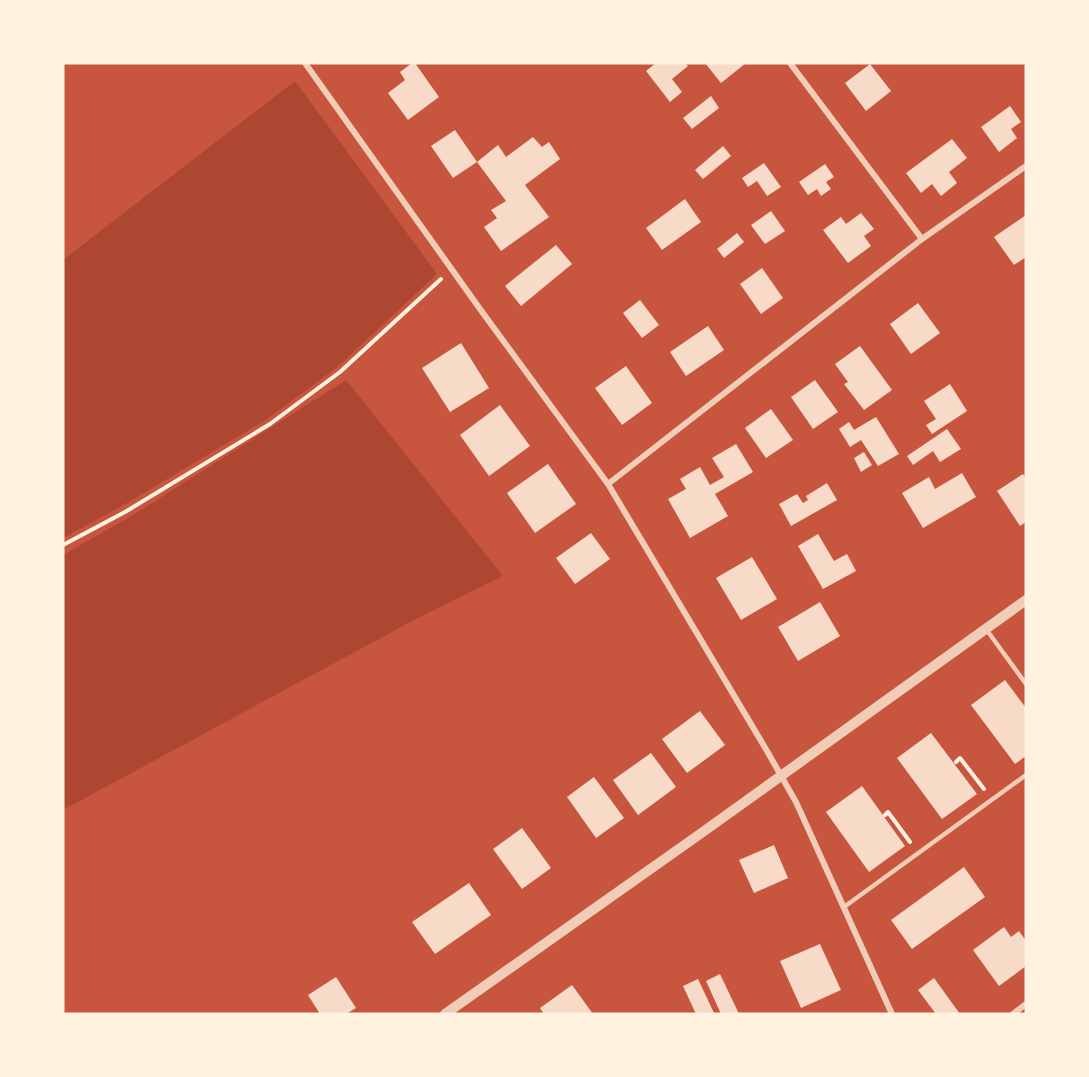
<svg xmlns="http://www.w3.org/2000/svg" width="1089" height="1077" font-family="Jost,sans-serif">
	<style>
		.green { fill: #ae4732 }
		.building { fill: #f7dbc8 }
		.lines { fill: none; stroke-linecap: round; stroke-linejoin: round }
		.path { stroke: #fff3e0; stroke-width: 4 }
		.service { stroke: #f1ccb7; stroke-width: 4.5 }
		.minor { stroke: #f1ccb7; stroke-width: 6 }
		.tertiary { stroke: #f1ccb7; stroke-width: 10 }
	</style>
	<rect width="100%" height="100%" fill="#c8553d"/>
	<!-- green -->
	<g class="green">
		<path d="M295,81L437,274L335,369L264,421L122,506L63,538V260Z"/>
		<path d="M346,380L503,576L414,620L63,810V555L130,517Z"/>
	</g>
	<!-- building -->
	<g class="building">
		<path d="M412,63H415L439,97L408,120L388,93L405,80L400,72Z"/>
		<path d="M656,63H685L688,66L672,79L682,92L670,102L646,71Z"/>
		<path d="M705,63H746L721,83Z"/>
		<path d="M870,64L891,91L866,111L845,83Z"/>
		<path d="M711,96L719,108L692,129L683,118Z"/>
		<path d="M1010,106L1021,122L1011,129L1017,138L999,152L981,127Z"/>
		<path d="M455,130L477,162L453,178L431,146Z"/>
		<path d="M533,137L542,147L549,142L560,159L525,185L549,217L501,251L484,227L497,218L491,210L506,201L477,162L498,145L506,157Z"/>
		<path d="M952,139L967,158L949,172L957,183L941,196L932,184L921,193L906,173Z"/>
		<path d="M723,146L731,156L703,179L695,170Z"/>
		<path d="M764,163L781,187L767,196L757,181L748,187L742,178Z"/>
		<path d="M825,164L834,177L826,182L831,189L821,196L817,189L808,195L799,182Z"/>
		<path d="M685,199L701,222L662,250L646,228Z"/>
		<path d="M771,211L785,231L765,244L751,225Z"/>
		<path d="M861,213L874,229L864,236L871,246L848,263L823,230L841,217L846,224Z"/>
		<path d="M1026,215V257L1014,265L994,237Z"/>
		<path d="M737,233L744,242L724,258L717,249Z"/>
		<path d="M556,245L572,264L521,306L505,286Z"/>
		<path d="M762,268L783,298L761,314L740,284Z"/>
		<path d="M640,300L659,325L642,338L623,313Z"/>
		<path d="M918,303L940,333L911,354L890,324Z"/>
		<path d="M708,326L724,350L686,376L670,352Z"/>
		<path d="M461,343L489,388L450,412L422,368Z"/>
		<path d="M860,346L892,390L864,410L844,384L848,382L835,364Z"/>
		<path d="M626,366L652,403L622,425L595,388Z"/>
		<path d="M815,380L838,412L813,429L791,397Z"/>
		<path d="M950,384L967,411L932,434L926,425L936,419L924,401Z"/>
		<path d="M500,405L530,446L489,476L460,435Z"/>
		<path d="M771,409L793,440L766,458L745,428Z"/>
		<path d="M876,417L899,454L878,466L861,440L850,447L839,429L849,422L854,430Z"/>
		<path d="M947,429L961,449L940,462L933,451L913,465L907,456Z"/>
		<path d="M736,444L753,472L715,494L728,516L690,538L668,499L686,489L680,479L700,467L710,485L724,477L712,458Z"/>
		<path d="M864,452L872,465L861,472L854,458Z"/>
		<path d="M548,464L576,504L535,533L507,493Z"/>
		<path d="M962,473L976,497L923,528L902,493L929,477L935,489Z"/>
		<path d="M1023,474L1026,478V522L1020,526L997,491Z"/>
		<path d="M827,483L837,500L791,526L779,504L797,494L803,503L808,500L806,496Z"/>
		<path d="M591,533L610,559L575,584L556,558Z"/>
		<path d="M818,534L834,561L847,554L856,571L823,589L798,546Z"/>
		<path d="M752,557L777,599L741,620L716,578Z"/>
		<path d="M820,602L840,636L798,661L778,627Z"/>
		<path d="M1005,680L1026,708V756L1015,764L971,705Z"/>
		<path d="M700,711L725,745L687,773L662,739Z"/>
		<path d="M931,733L977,794L942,819L897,758Z"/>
		<path d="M651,753L676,787L638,815L613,780Z"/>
		<path d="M594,777L624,818L596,838L567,797Z"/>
		<path d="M862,786L905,846L869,872L826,812Z"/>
		<path d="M522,828L551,868L522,889L493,849Z"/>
		<path d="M774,845L788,878L754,893L739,860Z"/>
		<path d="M964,867L985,897L912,949L891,920Z"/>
		<path d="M469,883L491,915L435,954L412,922Z"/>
		<path d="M1004,927L1011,937L1019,931L1026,941V966L999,986L973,950Z"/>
		<path d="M820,944L841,990L801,1008L780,961Z"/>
		<path d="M720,974L739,1014H721L706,981Z"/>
		<path d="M336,977L356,1008L346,1014H320L308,995Z"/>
		<path d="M934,978L960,1014H936L918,990Z"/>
		<path d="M698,979L714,1013L711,1014H696L683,986Z"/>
		<path d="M572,985L593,1014H544L540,1008Z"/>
	</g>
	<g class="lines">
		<!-- path -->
		<g class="path">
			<path d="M63,545L125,512L270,424L340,372L441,279"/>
			<path d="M956,762L960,758L984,789"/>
			<path d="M885,815L888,812L910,842"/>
		</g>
		<!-- service -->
		<g class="service">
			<path d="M986,629L1026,684"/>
			<path d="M844,907L1026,775"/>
		</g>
		<!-- minor -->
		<g class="minor">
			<path d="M305,63L480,309L608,484L767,751L796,802L892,1014"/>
			<path d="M790,63L922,239"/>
			<path d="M608,484L922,239L1026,166"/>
			<path d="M1013,1014L1026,1004"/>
		</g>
		<!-- tertiary -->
		<path class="tertiary" d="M445,1014L700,834L1026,600"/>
	</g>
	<!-- border -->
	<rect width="1089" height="1077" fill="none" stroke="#fff3e0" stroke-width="129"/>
</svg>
